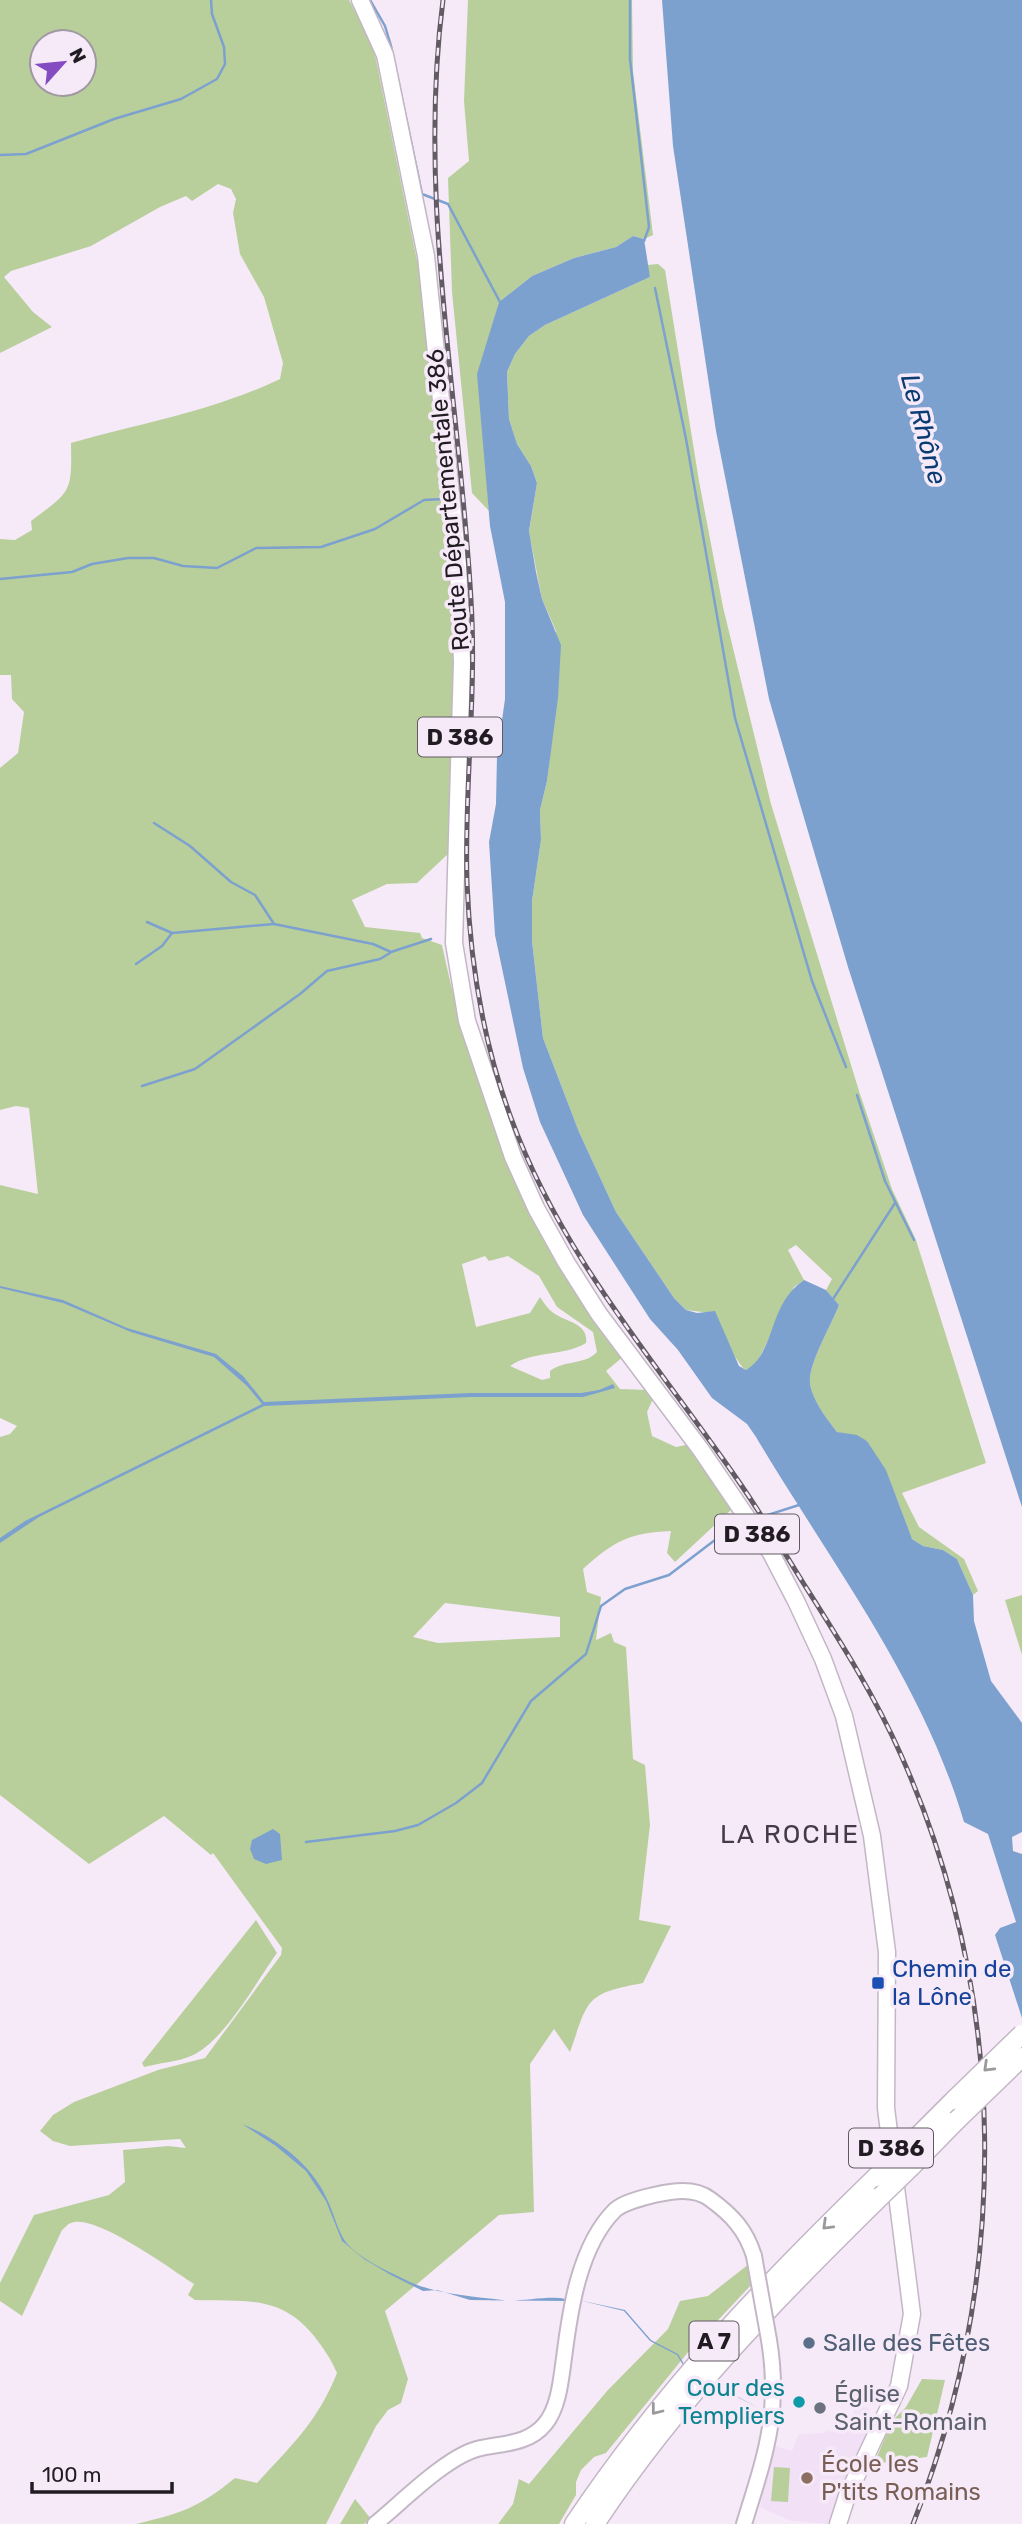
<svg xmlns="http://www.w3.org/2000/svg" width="1022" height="2524" font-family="Rubik,sans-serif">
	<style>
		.built { fill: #f1e0f6 }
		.green { fill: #b9cf9b; fill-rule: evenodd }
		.water { fill: #7da1ce }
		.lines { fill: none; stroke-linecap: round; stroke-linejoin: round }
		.stream { stroke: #7da1ce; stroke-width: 2.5 }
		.secondary-casing { stroke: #c3b7c6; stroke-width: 18 }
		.primary-casing { stroke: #c3b7c6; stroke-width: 19 }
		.motorway-casing { stroke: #c3b7c6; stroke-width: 21 }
		.secondary { stroke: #fff; stroke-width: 14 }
		.primary { stroke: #fff; stroke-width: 16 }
		.motorway { stroke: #fff; stroke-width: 18 }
		.rail-casing { stroke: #625b64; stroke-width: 5 }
		.rail { stroke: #f6eaf9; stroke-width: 2.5; stroke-dasharray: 8; stroke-linecap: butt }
		.secondary-bridge-casing { stroke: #c3b7c6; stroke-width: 18; stroke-linecap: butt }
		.motorway-bridge-casing { stroke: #c3b7c6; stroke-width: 21; stroke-linecap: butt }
		.secondary-bridge { stroke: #fff; stroke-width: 14 }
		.motorway-bridge { stroke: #fff; stroke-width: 18 }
		.oneway { stroke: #9b999c }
		.transit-dot { fill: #1a4fb4; stroke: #f6eaf9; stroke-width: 2.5 }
		.service-dot { fill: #5c6f8a; stroke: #f6eaf9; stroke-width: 2.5 }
		.culture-dot { fill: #0f9aa8; stroke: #f6eaf9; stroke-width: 2.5 }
		.worship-dot { fill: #6b7280; stroke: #f6eaf9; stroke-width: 2.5 }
		.education-dot { fill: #8d6e63; stroke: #f6eaf9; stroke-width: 2.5 }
		.labels { text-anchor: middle; stroke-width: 7; stroke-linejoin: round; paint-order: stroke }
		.shield { fill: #f6eaf9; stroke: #615a62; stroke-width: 2 }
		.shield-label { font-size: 23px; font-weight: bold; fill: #211c22 }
		.street-label { font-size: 24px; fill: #211c22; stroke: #f6eaf9 }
		.transit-label { font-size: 24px; fill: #164399; stroke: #f6eaf9; text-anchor: start }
		.service-label { font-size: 24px; fill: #4e5e75; stroke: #f6eaf9; text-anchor: start }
		.culture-label { font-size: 24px; fill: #0d838f; stroke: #f6eaf9; text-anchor: end }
		.worship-label { font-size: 24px; fill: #5b616d; stroke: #f6eaf9; text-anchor: start }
		.education-label { font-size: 24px; fill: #785e54; stroke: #f6eaf9; text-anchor: start }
		.water-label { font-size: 26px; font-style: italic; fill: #093c73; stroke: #f6eaf9 }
		.neighbourhood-label { font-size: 26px; letter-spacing: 2px; fill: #453b48; stroke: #f6eaf9 }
	</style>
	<rect width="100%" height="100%" fill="#f6eaf9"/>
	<!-- built -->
	<path class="built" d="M856,2405L868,2408L874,2423L829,2524L791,2521L760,2507L762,2498L759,2496L775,2446L792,2451L799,2434L825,2433L826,2430L845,2434Z"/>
	<!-- green -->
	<g class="green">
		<path d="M0,0H349L373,45L422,285L449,565L454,658L448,854L417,883L387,884L352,900L365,927L420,933L422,938L442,945C473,1092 527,1240 624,1356L606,1371L620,1389L648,1390L653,1399L647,1412L652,1436L676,1447L691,1444L732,1509L675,1562L667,1553L671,1531C629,1533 614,1541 583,1569L587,1592L601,1597L596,1640L611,1633L614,1642L626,1647L633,1759L645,1765L650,1825L639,1920L671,1926L643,1983C585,1994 589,1998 570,2052L554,2029L530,2064L534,2212L499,2215L385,2311L408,2379L401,2403L388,2410L376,2426L326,2524H136C182,2513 198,2508 235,2478L257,2483C291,2446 318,2421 337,2373C331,2359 324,2349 314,2336C280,2294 244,2302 195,2300L188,2295L194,2284C172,2270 95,2213 71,2223C67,2224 65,2228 62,2230L22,2316L0,2301V2283L34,2215L109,2195L125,2182L123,2150L168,2146L186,2148L180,2139L70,2146L53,2141L40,2131L53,2115L74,2102L158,2070L205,2058L281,1955L282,1948L213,1853L211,1855L164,1816L89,1864L0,1795V1437L10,1434L17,1426L0,1418V1185L38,1194L29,1108L16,1106L0,1110V768L18,753L24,712L12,699L11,675H0V539L15,540L32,530L31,521C71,491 72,493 71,443C142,423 213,411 280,379L283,363L264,297L240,254L233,213L236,199L231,189L218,184L192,201L186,196L160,207L91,246L11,271L4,277L33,312L52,327L0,353ZM42,42H84V84H42ZM485,1256L489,1261L508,1256L539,1276L557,1307L593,1332L597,1352C585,1365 564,1360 550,1371V1378L542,1380L510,1366C533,1350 563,1357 586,1343C589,1322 563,1322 551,1311C547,1308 543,1301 540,1297L530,1313L476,1327L462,1264ZM445,1603L560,1617V1637L438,1643L413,1637Z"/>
		<path d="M468,0H632L633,71L653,235L644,239L633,236L616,247L574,258L532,276L499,302L478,374L489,511L472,493L452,292L448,178L469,161L464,101Z"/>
		<path d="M658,264L665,270L699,481L723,607L771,804L859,1091L892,1189L916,1240L986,1463L902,1493L919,1527L964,1559L978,1591L973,1595L957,1559L943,1550L923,1546L912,1539L905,1526L898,1502L867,1441L837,1432C827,1419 812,1401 810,1383C808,1364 832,1324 839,1305L826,1290L832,1279L796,1245L788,1250L804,1280L794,1287L757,1363L746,1370C737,1365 719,1326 710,1313L686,1310L674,1298L616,1212L579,1132L543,1038L532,941V901L541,840L540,810L547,781L559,677L556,631L542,599L529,532L537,483L531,466L517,444L509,419L507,372L515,354L529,336L545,325L650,277L647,265Z"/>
		<path d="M1022,1595V1655L1005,1600Z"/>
		<path d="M256,1920L277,1953C256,1982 223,2043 191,2056C177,2062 159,2063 144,2067L142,2063Z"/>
		<path d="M749,2264L753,2283L689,2351L606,2453L594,2457L581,2470L576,2482V2495L559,2524H498L513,2504L519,2479L529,2484L607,2391L668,2329L680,2301L708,2296Z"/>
		<path d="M922,2379L945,2380L927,2457L874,2464L892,2421L906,2407Z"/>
		<path d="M774,2467L790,2468L788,2502L771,2501Z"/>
		<path d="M355,2499L371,2519L364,2524H340Z"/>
	</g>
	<!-- water -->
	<g class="water">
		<path d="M662,0H1022V1507L848,967L769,699L716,431L673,146Z"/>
		<path d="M633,236L644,239L650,277L545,325L529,336L515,354L507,372L509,419L517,444L531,466L537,483L529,531L536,572L542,599L561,645L558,698L547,781L540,810L541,840L532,901V941L543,1038L579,1132L616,1212L674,1298L686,1310L697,1313L715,1311L739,1366L746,1370C777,1351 767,1305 804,1280L826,1290L839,1305C832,1324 808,1364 810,1383C812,1400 827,1419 837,1432L857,1435L867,1441L886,1470L912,1539L923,1546L943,1550L957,1559L973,1595L974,1621L991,1681L1022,1723V1832L1012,1837L1013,1851L1022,1854V2018L995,1935L1000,1928L1016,1922L988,1834L964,1822C922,1680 831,1563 756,1437L747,1424L712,1398L678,1350L650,1319L583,1215L540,1122L523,1068L495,935L489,842L496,804L497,755L505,699V602L490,526L477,374L499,302L532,276L574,258L616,247Z"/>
		<path d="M0,1286L63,1300L127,1328L216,1354L243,1376L264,1402L470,1393H581L599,1390L613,1384L615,1388L583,1397H471L264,1406L39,1517L0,1543V1538L25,1521L262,1404L247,1386L214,1357L131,1332L63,1303L0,1288Z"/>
		<path d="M273,1829L280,1834L282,1860L266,1864L254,1859L250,1849L252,1840Z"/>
		<path d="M242,2124C275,2137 311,2164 326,2197C333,2210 337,2229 345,2241C358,2258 385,2270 404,2279C432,2294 471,2296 502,2300C519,2303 558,2293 569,2301L470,2300L437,2290L423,2291L391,2275L364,2259L342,2241L326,2201L306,2171L276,2146Z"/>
		<path d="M578,2300L625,2310L651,2340L678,2354L687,2369L762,2410L686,2370L677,2355L650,2341L624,2311Z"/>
	</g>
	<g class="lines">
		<!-- stream -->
		<g class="stream">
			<path d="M370,0L385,26L391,46L422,194L448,204L501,304"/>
			<path d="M630,0V59L649,227L644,241"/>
			<path d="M0,155L26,154L114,119L181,99L217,79L225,64L224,47L212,14L211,0"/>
			<path d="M655,288L686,439L735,718L812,981L846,1067"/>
			<path d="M0,579L72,572L92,564L128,558H154L183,566L217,568L256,548L321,547L375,529L424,500L443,499"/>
			<path d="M154,823L190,846L231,882L255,895L274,924L373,944L391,952L431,939"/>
			<path d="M147,922L172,933L274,924"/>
			<path d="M136,964L162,946L172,933"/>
			<path d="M142,1086L195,1069L300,994L327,971L380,959L390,953"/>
			<path d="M857,1095L885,1181L914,1240"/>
			<path d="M833,1299L895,1203"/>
			<path d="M755,1519L799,1505"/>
			<path d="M306,1842L395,1831L418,1825L456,1803L482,1783L531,1701L586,1654L601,1606L625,1589L669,1575L732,1527L743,1523"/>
		</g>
		<defs>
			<g id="secondary">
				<path d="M375,2524C402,2502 445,2458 477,2449C501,2443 528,2445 545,2424C559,2407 561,2379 564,2358C570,2310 579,2246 615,2210C624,2202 642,2198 654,2195C672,2191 694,2187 710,2199C732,2215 746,2230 754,2256"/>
				<path d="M744,2524C765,2456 781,2413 769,2340"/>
			</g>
			<path id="primary" d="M360,0L385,55L426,256L458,564L462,662L454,943L467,1021L513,1157L536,1208L566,1262L599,1314L701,1450L771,1553L796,1601L823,1659L844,1716L872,1836L887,1952L886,2108L912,2314L899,2386L847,2496L838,2524"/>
			<g id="motorway">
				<path d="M910,2144L954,2100"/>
				<path d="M912,2166L957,2120"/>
				<path d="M574,2524C664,2390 761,2289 876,2177"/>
				<path d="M595,2524C676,2401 776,2299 881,2196"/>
			</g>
		</defs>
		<!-- secondary casing -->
		<use href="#secondary" class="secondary-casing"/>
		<!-- primary casing -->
		<use href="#primary" class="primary-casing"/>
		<!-- motorway casing -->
		<use href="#motorway" class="motorway-casing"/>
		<!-- secondary -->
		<use href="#secondary" class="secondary"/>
		<!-- primary -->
		<use href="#primary" class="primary"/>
		<!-- motorway -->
		<use href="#motorway" class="motorway"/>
		<defs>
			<path id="rail" d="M443,0C417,202 460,400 471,600C477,694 464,788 467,882C470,962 483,1042 511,1118C561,1255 655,1361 737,1479C760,1512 781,1547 802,1581C838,1638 874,1694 901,1755C1010,2000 1011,2276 913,2524"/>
		</defs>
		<!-- rail casing -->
		<use href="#rail" class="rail-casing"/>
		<!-- rail -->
		<use href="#rail" class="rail"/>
		<defs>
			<path id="secondary-bridge" d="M754,2256L769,2340"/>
			<g id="motorway-bridge">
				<path d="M954,2100L1022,2034"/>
				<path d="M957,2120L1022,2057"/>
				<path d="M876,2177L910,2144"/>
				<path d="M881,2196L912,2166"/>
			</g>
		</defs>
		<!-- secondary-bridge casing -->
		<use href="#secondary-bridge" class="secondary-bridge-casing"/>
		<!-- motorway-bridge casing -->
		<use href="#motorway-bridge" class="motorway-bridge-casing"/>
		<!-- secondary-bridge -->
		<use href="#secondary-bridge" class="secondary-bridge"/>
		<!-- motorway-bridge -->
		<use href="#motorway-bridge" class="motorway-bridge"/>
	</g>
	<!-- one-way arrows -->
	<defs><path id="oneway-chevron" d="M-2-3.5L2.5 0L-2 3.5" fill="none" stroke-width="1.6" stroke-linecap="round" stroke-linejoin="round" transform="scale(1.75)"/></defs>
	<g class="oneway">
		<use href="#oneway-chevron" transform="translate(988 2067) rotate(136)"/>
		<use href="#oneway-chevron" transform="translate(827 2225) rotate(136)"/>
		<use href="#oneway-chevron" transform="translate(656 2410) rotate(128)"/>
	</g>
	<!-- markers -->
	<rect class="transit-dot" x="871" y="1976" width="14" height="14" rx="3.5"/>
	<circle class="service-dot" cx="809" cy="2343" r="7"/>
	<circle class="culture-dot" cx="799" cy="2402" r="7"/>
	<circle class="worship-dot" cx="820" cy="2408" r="7"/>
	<circle class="education-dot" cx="807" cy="2478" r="7"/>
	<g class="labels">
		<!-- shield labels -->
		<g class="shield">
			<rect x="418" y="717.5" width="84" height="39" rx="5"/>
			<rect x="715" y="1514.5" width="84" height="39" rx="5"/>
			<rect x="849" y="2128.5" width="84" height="39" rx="5"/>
			<rect x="689.5" y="2321.5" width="49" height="39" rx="5"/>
		</g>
		<g class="shield-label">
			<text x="460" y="745">D 386</text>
			<text x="757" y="1542">D 386</text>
			<text x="891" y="2156">D 386</text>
			<text x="714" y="2349">A 7</text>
		</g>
		<!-- street labels -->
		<g class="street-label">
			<text transform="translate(448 500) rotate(-95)" y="8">Route Départementale 386</text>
		</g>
		<!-- transit labels -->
		<g class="transit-label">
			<text x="892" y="1977">Chemin de<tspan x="892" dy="28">la Lône</tspan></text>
		</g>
		<!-- service labels -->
		<g class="service-label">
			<text x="823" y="2351">Salle des Fêtes</text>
		</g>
		<!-- culture labels -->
		<g class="culture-label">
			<text x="785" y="2396">Cour des<tspan x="785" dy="28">Templiers</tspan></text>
		</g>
		<!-- worship labels -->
		<g class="worship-label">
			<text x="834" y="2402">Église<tspan x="834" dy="28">Saint-Romain</tspan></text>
		</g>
		<!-- education labels -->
		<g class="education-label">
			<text x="821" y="2472">École les<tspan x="821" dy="28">P'tits Romains</tspan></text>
		</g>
		<!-- water labels -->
		<g class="water-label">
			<text transform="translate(924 429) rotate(75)" y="9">Le Rhône</text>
		</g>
		<!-- neighbourhood labels -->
		<g class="neighbourhood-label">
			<text x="790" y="1843">LA ROCHE</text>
		</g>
	</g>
	<!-- north arrow -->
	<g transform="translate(63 63) rotate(63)"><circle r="33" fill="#f6eaf9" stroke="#a198a3" stroke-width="2"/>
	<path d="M0-5L12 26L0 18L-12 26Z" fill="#844bc2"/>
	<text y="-10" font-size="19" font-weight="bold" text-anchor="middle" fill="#211c22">N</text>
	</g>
	<!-- scale -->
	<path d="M32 2482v10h140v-10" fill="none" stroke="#211c22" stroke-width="3.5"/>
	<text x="42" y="2482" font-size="21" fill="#211c22" stroke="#f6eaf9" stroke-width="5" paint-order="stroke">100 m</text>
</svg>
